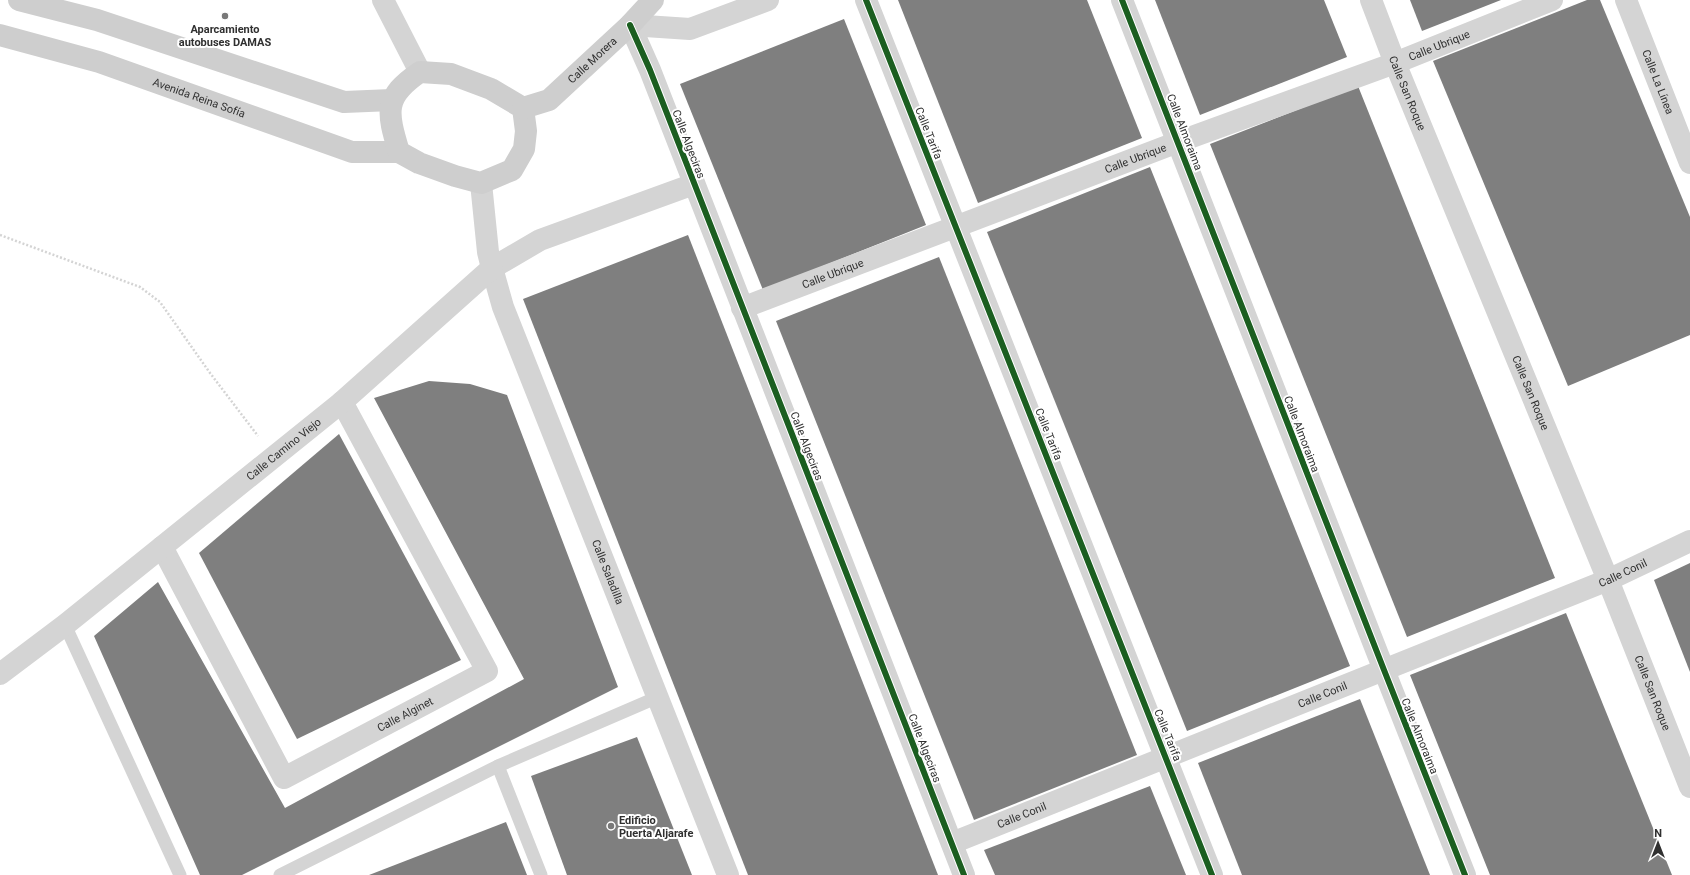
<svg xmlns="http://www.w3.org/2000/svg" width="1690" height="875" font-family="Roboto,sans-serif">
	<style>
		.building { fill: #7f7f7f }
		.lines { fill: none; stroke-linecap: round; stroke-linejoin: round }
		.path { stroke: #d4d4d4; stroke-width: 2.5; stroke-dasharray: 2 2; stroke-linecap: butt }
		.lane { stroke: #d4d4d4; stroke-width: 13 }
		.street { stroke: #d4d4d4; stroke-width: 22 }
		.secondary { stroke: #cecece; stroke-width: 22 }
		.cycleway-casing { stroke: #fff; stroke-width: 8 }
		.cycleway { stroke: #1b5e20; stroke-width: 6 }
		.poi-dot { fill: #787878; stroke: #fff; stroke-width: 1.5 }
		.labels { text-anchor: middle; stroke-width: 4; stroke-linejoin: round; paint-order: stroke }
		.poi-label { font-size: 11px; font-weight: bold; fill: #303030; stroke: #fff }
		.street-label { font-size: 11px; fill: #303030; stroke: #fff }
	</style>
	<rect width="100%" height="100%" fill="#fff"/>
	<!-- building -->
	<g class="building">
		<path d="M898,0H1087L1142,138L978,203Z"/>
		<path d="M1155,0H1324L1347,57L1200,115Z"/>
		<path d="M1410,0H1501L1422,31Z"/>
		<path d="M1587,0H1600L1690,217V335L1568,386L1433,61Z"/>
		<path d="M844,19L926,225L763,290L680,84Z"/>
		<path d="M1358,86L1555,578L1407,637L1210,144Z"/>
		<path d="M1150,167L1350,666L1187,731L987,232Z"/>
		<path d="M688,235L938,875H748L523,299Z"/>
		<path d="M939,257L1137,755L974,820L776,321Z"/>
		<path d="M429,381L470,384L507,395L618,687L242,875H200L94,636L158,582L285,808L524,679L374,398Z"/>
		<path d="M339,434L461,660L297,739L199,553Z"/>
		<path d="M1690,563V672L1654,580Z"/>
		<path d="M1566,613L1672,875H1490L1410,675Z"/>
		<path d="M1360,699L1430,875H1242L1198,763Z"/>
		<path d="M637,737L692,875H567L531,776Z"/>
		<path d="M1150,786L1186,875H995L984,850Z"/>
		<path d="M506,822L527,875H369Z"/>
	</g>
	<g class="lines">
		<!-- path -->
		<path class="path" d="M0,235L140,287L160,302L210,373L258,436"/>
		<!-- lane -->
		<g class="lane">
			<path d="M65,625L180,875"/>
			<path d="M498,766L541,875"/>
			<path d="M280,875L498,766L658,697"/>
		</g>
		<!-- street -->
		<g class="street">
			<path d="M383,0L420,72"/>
			<path d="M768,0L690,29L630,25L650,70L964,875"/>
			<path d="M866,0L1212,875"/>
			<path d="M1122,0L1384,670L1465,875"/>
			<path id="s1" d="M1371,0L1395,63L1608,580L1690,787"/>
			<path id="s2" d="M1626,0L1690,163"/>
			<path id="s3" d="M694,184L540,240L492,268L503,307L728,875"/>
			<path id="s4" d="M742,308L1178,142L1395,63L1552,0"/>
			<path id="s5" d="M162,547L284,778L487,671L342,402"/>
			<path id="s6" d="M0,674L65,625L342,402L492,268L488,252L481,183"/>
			<path id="s7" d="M952,843L1608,580L1690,541"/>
		</g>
		<!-- secondary -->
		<g class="secondary">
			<path d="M19,0L97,20L344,102L392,100"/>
			<path id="s8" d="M0,35L99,62L352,152H399"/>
			<path d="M420,72L451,74L491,89L523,108L526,131L524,149L512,170L481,183L455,176L419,163L399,152C387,112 383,97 420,72Z"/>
			<path id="s9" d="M523,108L549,100L630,25L653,0"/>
		</g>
		<defs>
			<g id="cycleway">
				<path d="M866,0L1212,875"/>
				<path d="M1122,0L1384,670L1465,875"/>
				<path d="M630,25L650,70L964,875"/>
			</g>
		</defs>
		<!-- cycleway casing -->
		<use href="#cycleway" class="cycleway-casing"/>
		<!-- cycleway -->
		<use href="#cycleway" class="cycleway"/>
	</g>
	<!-- markers -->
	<g class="poi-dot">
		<circle cx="225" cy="16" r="4"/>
		<circle cx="611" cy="826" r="4"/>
	</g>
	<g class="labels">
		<!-- poi labels -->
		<g class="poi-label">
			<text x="225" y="33">Aparcamiento<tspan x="225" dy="13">autobuses DAMAS</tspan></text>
			<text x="619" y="824" text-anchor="start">Edificio<tspan x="619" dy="13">Puerta Aljarafe</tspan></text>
		</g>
		<!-- street labels -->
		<g class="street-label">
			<text dy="4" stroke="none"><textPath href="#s4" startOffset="745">Calle Ubrique</textPath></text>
			<text dy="4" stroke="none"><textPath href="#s9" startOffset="86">Calle Morera</textPath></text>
			<text dy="4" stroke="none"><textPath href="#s2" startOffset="88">Calle La Línea</textPath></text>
			<text dy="4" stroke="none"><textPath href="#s1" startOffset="100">Calle San Roque</textPath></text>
			<text dy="4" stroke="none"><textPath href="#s8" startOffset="209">Avenida Reina Sofía</textPath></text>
			<text transform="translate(1185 132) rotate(69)" y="4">Calle Almoraima</text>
			<text transform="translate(929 133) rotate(68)" y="4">Calle Tarifa</text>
			<text transform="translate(689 144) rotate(69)" y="4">Calle Algeciras</text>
			<text dy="4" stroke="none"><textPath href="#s4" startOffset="421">Calle Ubrique</textPath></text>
			<text dy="4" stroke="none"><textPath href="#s4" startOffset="97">Calle Ubrique</textPath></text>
			<text dy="4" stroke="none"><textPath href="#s1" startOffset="424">Calle San Roque</textPath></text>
			<text transform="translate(1049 434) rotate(68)" y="4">Calle Tarifa</text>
			<text transform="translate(1302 434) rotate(69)" y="4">Calle Almoraima</text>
			<text transform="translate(807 446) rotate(69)" y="4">Calle Algeciras</text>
			<text dy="4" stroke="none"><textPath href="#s6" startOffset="362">Calle Camino Viejo</textPath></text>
			<text dy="4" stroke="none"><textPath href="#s3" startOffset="545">Calle Saladilla</textPath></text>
			<text dy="4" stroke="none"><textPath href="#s7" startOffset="723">Calle Conil</textPath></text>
			<text dy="4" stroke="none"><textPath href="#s1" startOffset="748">Calle San Roque</textPath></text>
			<text dy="4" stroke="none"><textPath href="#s7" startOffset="399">Calle Conil</textPath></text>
			<text dy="4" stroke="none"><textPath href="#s5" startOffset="398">Calle Alginet</textPath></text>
			<text transform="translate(1168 735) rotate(68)" y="4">Calle Tarifa</text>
			<text transform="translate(1420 736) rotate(68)" y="4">Calle Almoraima</text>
			<text transform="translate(925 748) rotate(69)" y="4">Calle Algeciras</text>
			<text dy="4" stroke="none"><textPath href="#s7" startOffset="75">Calle Conil</textPath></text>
		</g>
	</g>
	<!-- north arrow -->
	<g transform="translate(1658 843)" stroke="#ffffff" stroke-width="3" paint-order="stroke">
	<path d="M0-3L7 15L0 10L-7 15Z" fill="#303030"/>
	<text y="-6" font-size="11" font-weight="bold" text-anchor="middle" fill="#303030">N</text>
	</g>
</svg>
